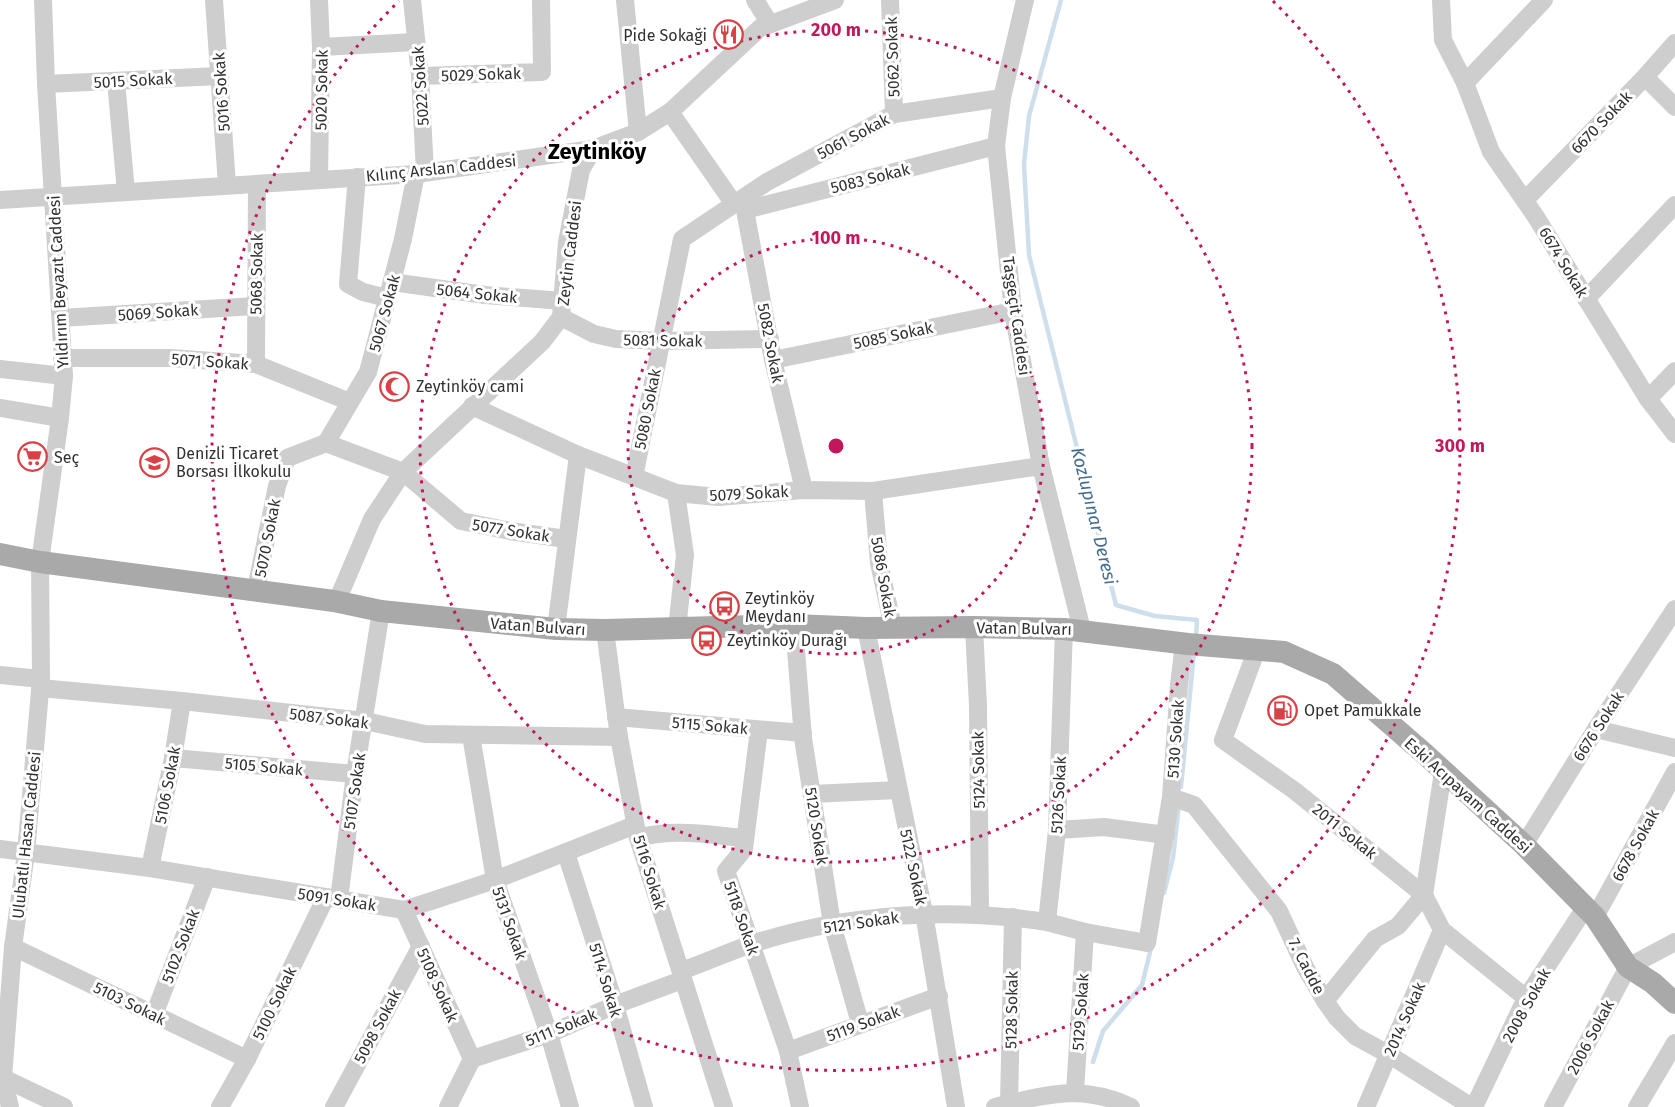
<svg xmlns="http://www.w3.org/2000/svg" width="1675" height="1107" font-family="'Fira Sans',sans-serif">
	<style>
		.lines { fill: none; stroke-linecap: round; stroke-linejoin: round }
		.stream { stroke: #cedeea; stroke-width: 4.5 }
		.minor { stroke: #cecece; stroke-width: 18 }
		.major { stroke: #a9a9a9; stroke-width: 22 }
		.ring { fill: none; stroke: #c2185b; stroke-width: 3; stroke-dasharray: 3 6 }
		.labels { text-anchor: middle; stroke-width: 6; stroke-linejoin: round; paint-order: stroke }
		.poi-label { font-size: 16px; fill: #313131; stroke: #fff; text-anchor: start }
		.street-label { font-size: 16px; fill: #313131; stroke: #fff }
		.water-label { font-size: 18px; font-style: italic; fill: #446d8d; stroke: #fff }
		.district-label { font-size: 22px; font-weight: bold; fill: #000; stroke: #fff }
		.centre { fill: #c2185b; stroke: #fff; stroke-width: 3 }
		.ring-label { font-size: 18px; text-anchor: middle; font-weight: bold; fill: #c2185b; stroke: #fff; stroke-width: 6; stroke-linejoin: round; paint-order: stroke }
	</style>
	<rect width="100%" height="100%" fill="#fff"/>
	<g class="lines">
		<!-- stream -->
		<g class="stream">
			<path d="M1061,0L1029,116L1024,164L1029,255L1116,605L1155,616L1197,620L1196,637"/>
			<path d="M1181,787L1194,652"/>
			<path d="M1164,893L1173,858L1179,804"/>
			<path d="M1093,1062L1103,1031L1142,985L1151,948"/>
		</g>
		<!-- minor -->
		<g class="minor">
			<path d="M214,0L227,185"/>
			<path d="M319,0L321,47L319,180"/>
			<path d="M412,0L420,76L425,172"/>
			<path d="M625,0L638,132"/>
			<path d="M755,0L770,24"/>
			<path d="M890,0L894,114"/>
			<path d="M1025,0L1002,98L996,146L1013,311L1041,466L1082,630"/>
			<path d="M1441,0L1443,40L1465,83L1491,152L1536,217L1648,399L1675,434"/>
			<path d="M321,47L416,42"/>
			<path d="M420,76L542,72L541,0"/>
			<path d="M1645,77L1675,107"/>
			<path d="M116,81L126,192"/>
			<path d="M1465,83L1544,0"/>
			<path d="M46,84L220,76"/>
			<path d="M670,112L734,204"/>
			<path d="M357,177L348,284L363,292L387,298"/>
			<path d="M749,194L745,210L773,360L804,490"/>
			<path d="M0,200L416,174L593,149L638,132L670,112L760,28L835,0"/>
			<path d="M1525,200L1645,77L1675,43"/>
			<path d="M745,210L996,146"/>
			<path d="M392,282L485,295L563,301"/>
			<path d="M1586,299L1675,205"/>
			<path d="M561,317L594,334L616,339L660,341L770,339"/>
			<path d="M61,318L255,306"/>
			<path d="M62,358H170L256,364L350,402"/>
			<path d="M773,360L1013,311"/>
			<path d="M256,364L257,184"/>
			<path d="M0,369L64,376"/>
			<path d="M1648,399L1675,371"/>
			<path d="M472,406L578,455L676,493L718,497L804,490L873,491L1041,466"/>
			<path d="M0,408L60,418"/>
			<path d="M326,443L368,372L403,239L416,174"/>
			<path d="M326,443L403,472L461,521L510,531L566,539"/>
			<path d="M634,477L682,239L767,182L894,114L1002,98"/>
			<path d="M873,491L879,563L893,627"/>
			<path d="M676,493L685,555L677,629"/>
			<path d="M256,589L277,486L287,458L326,443"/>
			<path d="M337,601L372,519L403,472L542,342L561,317L567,242L581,170L593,149"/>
			<path d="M794,625L803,738L832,924L860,1023"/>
			<path d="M974,627L978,706L980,913"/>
			<path d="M866,628L924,913L956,1107"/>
			<path d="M556,629L578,455"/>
			<path d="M1064,629L1057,830L1047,922L1085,932L1147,943L1171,797L1179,685L1184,643"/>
			<path d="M605,630L619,737L638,838L724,1107"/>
			<path d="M1257,649L1223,740L1295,791L1424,895L1442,930L1526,998"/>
			<path d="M0,675L41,679"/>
			<path d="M40,688L182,701L365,721L425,734L619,737"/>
			<path d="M616,717L803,733"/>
			<path d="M1596,729L1675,748"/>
			<path d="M759,730L744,849L726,871L788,1051L800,1107"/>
			<path d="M471,735L495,880L549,1034L570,1107"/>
			<path d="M173,758L355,774"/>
			<path d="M812,794L898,790"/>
			<path d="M1171,797L1194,805L1279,911L1305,967L1325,1001L1337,1018L1355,1036L1388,1054L1472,1107"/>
			<path d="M1057,830L1104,827L1166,835"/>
			<path d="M638,838C673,828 709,835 745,838"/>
			<path d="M1524,845L1596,729L1675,609"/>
			<path d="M0,849L150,868L404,910L495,880L635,825"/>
			<path d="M566,853L615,1005L644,1107"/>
			<path d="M150,868L173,758L182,701"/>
			<path d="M1424,895L1443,772"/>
			<path d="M339,899L355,774L381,611"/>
			<path d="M404,910L472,1059"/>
			<path d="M1595,917L1675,772"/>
			<path d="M13,947L247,1059"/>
			<path d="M681,971C704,963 726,953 749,945C845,913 948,907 1047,922"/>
			<path d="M1325,1001L1375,939L1398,926L1424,895"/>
			<path d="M154,1015L207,877"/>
			<path d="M788,1051L939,996"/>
			<path d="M472,1059L549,1034L615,1005L682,980"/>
			<path d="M0,1079L3,1078L64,1107"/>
			<path d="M1075,1092L1085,932"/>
			<path d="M1009,1104L1013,917"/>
			<path d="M10,1107L3,1078L13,947L26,853L41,679L40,562L60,418L64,376L46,84L43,0"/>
			<path d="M220,1107L247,1059L326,897"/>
			<path d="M334,1107L421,946"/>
			<path d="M448,1107L472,1059"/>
			<path d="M995,1107C1045,1095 1082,1083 1131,1107"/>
			<path d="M1366,1107L1442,930"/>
			<path d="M1474,1107L1526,998L1585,908"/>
			<path d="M1553,1107L1628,967L1675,942"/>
			<path d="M1637,1107L1675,1043"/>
		</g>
		<!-- major -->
		<path class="major" d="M0,554L40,562L334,601L381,611L556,629L605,630L794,625L866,628L974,627L1064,629L1188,644L1284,652L1333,674L1426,755L1524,845L1595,917L1628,967L1653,983L1675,1003"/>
	</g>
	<!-- distance rings -->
	<g class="ring">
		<circle cx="836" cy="446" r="208"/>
		<circle cx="836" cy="446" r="416"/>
		<path d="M1273 1A624 624 0 1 1 399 1"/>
	</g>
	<!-- icons -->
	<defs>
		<symbol id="restaurant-ring" viewBox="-11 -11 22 22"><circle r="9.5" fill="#fff" stroke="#d84246" stroke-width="1.5"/><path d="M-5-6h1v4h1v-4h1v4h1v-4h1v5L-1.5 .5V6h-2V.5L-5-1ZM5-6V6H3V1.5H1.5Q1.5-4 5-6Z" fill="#d84246"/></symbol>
		<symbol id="mosque-ring" viewBox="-11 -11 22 22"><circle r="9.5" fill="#fff" stroke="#d84246" stroke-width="1.5"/><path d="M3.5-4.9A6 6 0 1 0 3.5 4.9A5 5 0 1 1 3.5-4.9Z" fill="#d84246"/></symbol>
		<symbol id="supermarket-ring" viewBox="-11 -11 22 22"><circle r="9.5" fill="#fff" stroke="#d84246" stroke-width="1.5"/><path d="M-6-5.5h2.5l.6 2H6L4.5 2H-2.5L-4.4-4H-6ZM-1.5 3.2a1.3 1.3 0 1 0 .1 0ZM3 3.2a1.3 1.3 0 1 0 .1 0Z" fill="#d84246"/></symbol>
		<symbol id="school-ring" viewBox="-11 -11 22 22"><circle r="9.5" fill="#fff" stroke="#d84246" stroke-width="1.5"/><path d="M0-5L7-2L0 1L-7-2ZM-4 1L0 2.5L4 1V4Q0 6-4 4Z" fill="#d84246"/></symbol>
		<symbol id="bus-ring" viewBox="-11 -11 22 22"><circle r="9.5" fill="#fff" stroke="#d84246" stroke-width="1.5"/><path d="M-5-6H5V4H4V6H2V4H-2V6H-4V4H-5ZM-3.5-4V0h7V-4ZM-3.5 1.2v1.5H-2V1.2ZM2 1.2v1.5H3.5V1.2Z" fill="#d84246"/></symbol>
		<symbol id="fuel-ring" viewBox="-11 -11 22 22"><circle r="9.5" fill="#fff" stroke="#d84246" stroke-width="1.5"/><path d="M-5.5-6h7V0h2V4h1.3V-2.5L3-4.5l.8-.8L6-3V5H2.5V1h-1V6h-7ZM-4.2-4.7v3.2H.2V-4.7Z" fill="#d84246"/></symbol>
	</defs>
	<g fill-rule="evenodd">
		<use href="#restaurant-ring" x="712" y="18" width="33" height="33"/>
		<use href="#mosque-ring" x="378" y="370" width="33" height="33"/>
		<use href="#supermarket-ring" x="16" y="440" width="33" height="33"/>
		<use href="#school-ring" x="138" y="446" width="33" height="33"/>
		<use href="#bus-ring" x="708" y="590" width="33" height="33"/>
		<use href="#bus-ring" x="690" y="624" width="33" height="33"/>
		<use href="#fuel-ring" x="1266" y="694" width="33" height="33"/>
	</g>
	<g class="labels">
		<!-- poi labels -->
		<g class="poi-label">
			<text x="707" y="41" text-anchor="end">Pide Sokaği</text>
			<text x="416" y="392">Zeytinköy cami</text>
			<text x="176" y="459">Denizli Ticaret<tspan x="176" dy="18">Borsası İlkokulu</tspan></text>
			<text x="54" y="463">Seç</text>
			<text x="745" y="604">Zeytinköy<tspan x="745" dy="18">Meydanı</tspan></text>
			<text x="727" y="646">Zeytinköy Durağı</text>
			<text x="1304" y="716">Opet Pamukkale</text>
		</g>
		<!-- street labels -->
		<g class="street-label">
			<text transform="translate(892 57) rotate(-92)" y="6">5062 Sokak</text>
			<text transform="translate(481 74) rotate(-2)" y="6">5029 Sokak</text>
			<text transform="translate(133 80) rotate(-3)" y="6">5015 Sokak</text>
			<text transform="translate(420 86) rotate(-94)" y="6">5022 Sokak</text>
			<text transform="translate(321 90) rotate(-89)" y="6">5020 Sokak</text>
			<text transform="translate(221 92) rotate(-94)" y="6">5016 Sokak</text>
			<text transform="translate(1601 122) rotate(-46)" y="6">6670 Sokak</text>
			<text transform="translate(853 136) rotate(-28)" y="6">5061 Sokak</text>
			<text transform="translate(441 168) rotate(-6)" y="6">Kılınç Arslan Caddesi</text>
			<text transform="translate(870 178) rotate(-14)" y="6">5083 Sokak</text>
			<text transform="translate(569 253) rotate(-83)" y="6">Zeytin Caddesi</text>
			<text transform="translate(1564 262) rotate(59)" y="6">6674 Sokak</text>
			<text transform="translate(256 274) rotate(-89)" y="6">5068 Sokak</text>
			<text transform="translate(58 282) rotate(-93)" y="6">Yıldırım Beyazıt Caddesi</text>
			<text transform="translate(477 293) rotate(6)" y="6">5064 Sokak</text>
			<text transform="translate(158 312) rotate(-4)" y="6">5069 Sokak</text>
			<text transform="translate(384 313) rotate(-75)" y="6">5067 Sokak</text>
			<text transform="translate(1017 316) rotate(82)" y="6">Taşgeçit Caddesi</text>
			<text transform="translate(893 335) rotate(-12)" y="6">5085 Sokak</text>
			<text transform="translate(663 340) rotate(1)" y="6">5081 Sokak</text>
			<text transform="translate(771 343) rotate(79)" y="6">5082 Sokak</text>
			<text transform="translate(210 361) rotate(4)" y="6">5071 Sokak</text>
			<text transform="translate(647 409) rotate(-79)" y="6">5080 Sokak</text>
			<text transform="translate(749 493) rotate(-3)" y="6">5079 Sokak</text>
			<text transform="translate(511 530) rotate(9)" y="6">5077 Sokak</text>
			<text transform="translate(267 538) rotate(-79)" y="6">5070 Sokak</text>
			<text transform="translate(884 577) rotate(80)" y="6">5086 Sokak</text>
			<text transform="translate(538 626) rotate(4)" y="6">Vatan Bulvarı</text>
			<text transform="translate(1024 628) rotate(1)" y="6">Vatan Bulvarı</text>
			<text transform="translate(329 718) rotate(7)" y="6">5087 Sokak</text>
			<text transform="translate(710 725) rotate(5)" y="6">5115 Sokak</text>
			<text transform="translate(1598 726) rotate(-57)" y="6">6676 Sokak</text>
			<text transform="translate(1175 739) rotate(-86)" y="6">5130 Sokak</text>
			<text transform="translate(264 766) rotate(5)" y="6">5105 Sokak</text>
			<text transform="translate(978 770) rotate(-91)" y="6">5124 Sokak</text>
			<text transform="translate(167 785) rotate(-79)" y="6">5106 Sokak</text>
			<text transform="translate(354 791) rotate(-82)" y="6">5107 Sokak</text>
			<text transform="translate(1058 795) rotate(-87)" y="6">5126 Sokak</text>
			<text transform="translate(1468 795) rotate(42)" y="6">Eski Acıpayam Caddesi</text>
			<text transform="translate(817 826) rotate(81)" y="6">5120 Sokak</text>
			<text transform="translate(1345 831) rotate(39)" y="6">2011 Sokak</text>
			<text transform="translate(26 835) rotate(-84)" y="6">Ulubatlı Hasan Caddesi</text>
			<text transform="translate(1635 845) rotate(-61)" y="6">6678 Sokak</text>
			<text transform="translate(914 867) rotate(78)" y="6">5122 Sokak</text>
			<text transform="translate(650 872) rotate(73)" y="6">5116 Sokak</text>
			<text transform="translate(337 899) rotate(9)" y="6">5091 Sokak</text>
			<text transform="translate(742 918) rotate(71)" y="6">5118 Sokak</text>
			<text transform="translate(861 922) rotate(-8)" y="6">5121 Sokak</text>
			<text transform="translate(510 923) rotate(71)" y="6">5131 Sokak</text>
			<text transform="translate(180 946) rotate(-69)" y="6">5102 Sokak</text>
			<text transform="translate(1307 966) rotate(63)" y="6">7. Cadde</text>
			<text transform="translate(606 980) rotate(73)" y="6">5114 Sokak</text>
			<text transform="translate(438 985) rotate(66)" y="6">5108 Sokak</text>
			<text transform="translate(130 1003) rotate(26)" y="6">5103 Sokak</text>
			<text transform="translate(274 1003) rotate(-64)" y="6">5100 Sokak</text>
			<text transform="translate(1526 1005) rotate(-61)" y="6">2008 Sokak</text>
			<text transform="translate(1011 1010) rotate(-89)" y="6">5128 Sokak</text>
			<text transform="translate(1080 1012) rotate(-86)" y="6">5129 Sokak</text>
			<text transform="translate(1404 1019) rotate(-66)" y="6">2014 Sokak</text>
			<text transform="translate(863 1023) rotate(-20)" y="6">5119 Sokak</text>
			<text transform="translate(377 1026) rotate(-62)" y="6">5098 Sokak</text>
			<text transform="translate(561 1027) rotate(-22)" y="6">5111 Sokak</text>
			<text transform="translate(1590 1037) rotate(-62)" y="6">2006 Sokak</text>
		</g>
		<!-- water labels -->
		<g class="water-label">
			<text transform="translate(1094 516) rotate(76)" y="6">Kozlupınar Deresi</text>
		</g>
		<!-- district labels -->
		<g class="district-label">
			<text x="597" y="159">Zeytinköy</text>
		</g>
	</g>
	<circle cx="836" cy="446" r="9" class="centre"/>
	<g class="ring-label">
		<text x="836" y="36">200 m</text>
		<text x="836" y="244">100 m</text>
		<text x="1460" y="452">300 m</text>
	</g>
</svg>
